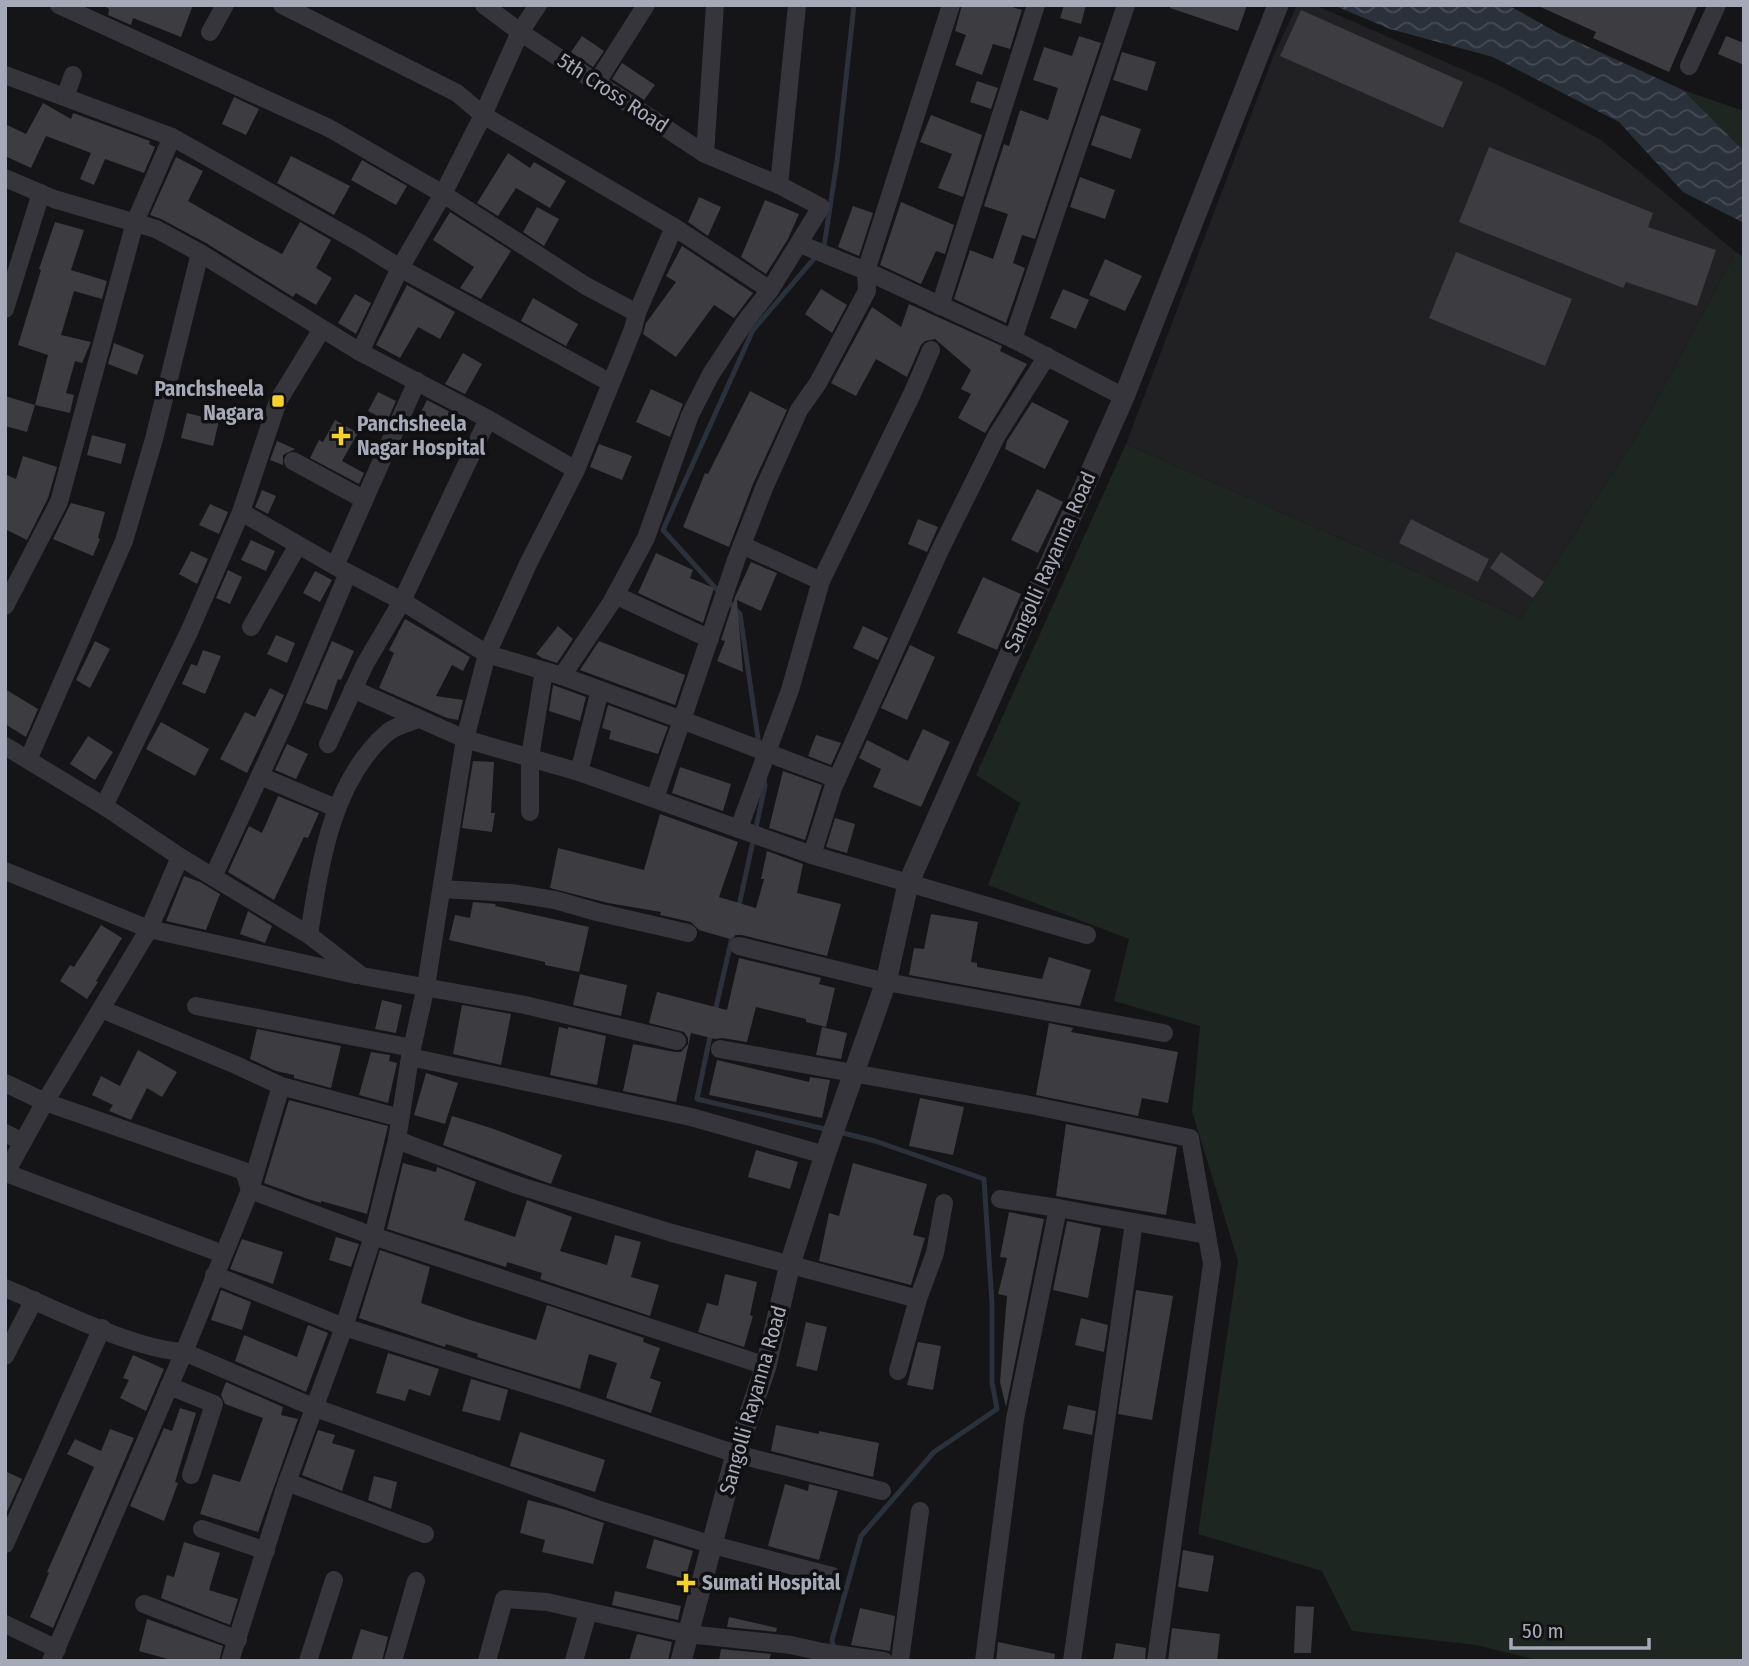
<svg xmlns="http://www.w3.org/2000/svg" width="1749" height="1666" font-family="'Fira Sans Condensed',sans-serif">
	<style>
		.built { fill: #212023 }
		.green { fill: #1e2621 }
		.water { fill: url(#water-waves) }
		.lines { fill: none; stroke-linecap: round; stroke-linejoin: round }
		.stream { stroke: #2a313b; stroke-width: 5 }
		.building { fill: #3c3c41 }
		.minor { stroke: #35353b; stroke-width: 18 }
		.tertiary { stroke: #35353b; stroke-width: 21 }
		.minor-bridge { stroke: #35353b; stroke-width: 18 }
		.poi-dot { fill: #f6d02d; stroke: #100f11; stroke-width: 2.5 }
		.labels { text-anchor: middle; stroke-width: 7; stroke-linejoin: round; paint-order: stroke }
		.street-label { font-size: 21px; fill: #a6a9b7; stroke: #100f11 }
		.poi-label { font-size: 21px; font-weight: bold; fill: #a6a9b7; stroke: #100f11; text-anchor: start }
	</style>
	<defs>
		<pattern id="water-waves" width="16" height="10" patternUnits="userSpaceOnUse" patternTransform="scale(1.75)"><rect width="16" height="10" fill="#2a313b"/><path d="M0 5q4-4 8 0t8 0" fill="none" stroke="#464c55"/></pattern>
	</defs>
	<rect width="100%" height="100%" fill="#151416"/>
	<!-- built -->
	<path class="built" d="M1297,5H1315L1496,84L1601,140L1736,252L1642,427L1521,618L1126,444L1273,57Z"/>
	<!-- green -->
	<g class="green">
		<path d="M1683,90L1744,111V151Z"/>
		<path d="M1736,252L1744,258V1661H1541L1476,1645L1352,1631L1322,1571L1198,1534L1238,1261L1192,1111L1200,1026L1114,1001L1129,939L988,885L1020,803L976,775L1126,444L1521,618L1642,427Z"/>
	</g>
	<!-- water -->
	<path class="water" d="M1333,5H1508L1558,33L1683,90L1744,151V223L1683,192L1619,122L1493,57L1390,29Z"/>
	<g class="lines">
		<!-- stream -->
		<g class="stream">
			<path d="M720,593L663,530L753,330L824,247L837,161L854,5"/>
			<path d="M727,600L740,614L759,745"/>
			<path d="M738,910L765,786L764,779"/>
			<path d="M715,1012L733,933"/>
			<path d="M711,1032L697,1099L829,1130"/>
			<path d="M834,1651L832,1640L861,1536L934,1452L997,1409L992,1382V1304L984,1179L875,1141L839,1132"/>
		</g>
	</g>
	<!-- building -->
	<g class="building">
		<path d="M103,5H193L181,37L133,18L131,25L108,15L109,9Z"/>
		<path d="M962,5H1006L1022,10L1010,49L993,44L982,75L955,65L966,35L955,31Z"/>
		<path d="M1064,5H1086L1081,24L1060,18Z"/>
		<path d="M1170,5H1247L1238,31L1170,8Z"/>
		<path d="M1536,5H1698L1669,72L1593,38L1596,32Z"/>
		<path d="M1301,10L1463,82L1443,128L1280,56Z"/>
		<path d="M582,36L604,51L593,67L571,52Z"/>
		<path d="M1079,36L1101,43L1035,239L1022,235L1013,263L1025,268L1006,323L954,299L970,250L993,259L1008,214L984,206L1004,144L1009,146L1020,110L1048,120L1058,88L1033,80L1044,47L1072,56Z"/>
		<path d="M1726,36L1744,43V65L1718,54Z"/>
		<path d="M1122,52L1156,62L1147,91L1113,80Z"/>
		<path d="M622,63L655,85L644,100L612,79Z"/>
		<path d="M977,81L998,88L991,109L970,102Z"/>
		<path d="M234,97L259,109L246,135L222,124Z"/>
		<path d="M43,103L71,119L73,113L150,141L149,144L155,147L144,173L105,159L94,185L80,179L91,153L46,136L31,168L5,156V124L26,134Z"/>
		<path d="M931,115L982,135L963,197L938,188L952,154L920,142Z"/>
		<path d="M1101,115L1141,129L1131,159L1091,145Z"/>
		<path d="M1489,147L1653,213L1648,227L1716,250L1697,306L1626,282L1623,288L1459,222Z"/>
		<path d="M508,153L530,168L534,162L566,181L550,208L516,188L498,216L477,203Z"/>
		<path d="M291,156L350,186L334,215L277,183Z"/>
		<path d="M176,157L203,171L188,201L254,239L282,254L300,222L331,240L316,268L332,278L316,305L296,293L293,297L206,243L161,219L150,215Z"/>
		<path d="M362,160L407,186L396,205L351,180Z"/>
		<path d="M1080,177L1115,190L1105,219L1070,207Z"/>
		<path d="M699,197L721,207L708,236L688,222Z"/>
		<path d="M765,200L799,214L788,239L766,274L741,257Z"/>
		<path d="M901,202L954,225L945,254L936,251L921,284L880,265Z"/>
		<path d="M853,206L873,213L859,256L838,247Z"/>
		<path d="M537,207L559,219L544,246L523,232Z"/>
		<path d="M450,212L511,251L481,299L460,288L474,267L433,240Z"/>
		<path d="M55,222L84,230L71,270L107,281L102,299L74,291L61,335L91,342L82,363L75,361L66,393L74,395L70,413L35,405L48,355L18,345L41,270L39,269Z"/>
		<path d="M682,246L753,293L734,318L714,305L676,357L643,334L646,323L676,282L666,276Z"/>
		<path d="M1456,252L1572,299L1545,366L1429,318Z"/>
		<path d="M1105,259L1142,276L1125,311L1089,295Z"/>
		<path d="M407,285L455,312L440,339L418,327L400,358L376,345Z"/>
		<path d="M821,289L847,305L832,333L805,314Z"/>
		<path d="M1063,289L1089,300L1076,329L1050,318Z"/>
		<path d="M355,294L371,303L356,334L338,323Z"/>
		<path d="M533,298L578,324L566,346L521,321Z"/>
		<path d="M909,304L1002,346L1000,351L1027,364L985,433L958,418L971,394L961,389L971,370L935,339L925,341L921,345L907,377L876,359L856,396L831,383L872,307L901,327Z"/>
		<path d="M114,343L144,355L137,375L108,364Z"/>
		<path d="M463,353L482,364L465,394L445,384Z"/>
		<path d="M651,389L683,404L670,437L636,422Z"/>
		<path d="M750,391L787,410L753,484L729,547L683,527L705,473L708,474Z"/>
		<path d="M378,392L396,401L387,421L368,411Z"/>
		<path d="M5,396L35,405L27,432L5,426Z"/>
		<path d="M427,400L456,415L448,430L419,416Z"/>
		<path d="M1032,402L1069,421L1045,469L1005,449L1007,441Z"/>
		<path d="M187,413L219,421L213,446L181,438Z"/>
		<path d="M335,420L358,433L342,461L364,473L359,484L310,458L319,440L323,442Z"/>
		<path d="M92,435L126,444L121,464L87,455Z"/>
		<path d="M277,441L295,449L283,455V465L270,460Z"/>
		<path d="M599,444L632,456L622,480L590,467Z"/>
		<path d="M23,456L57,467L48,498L27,540L5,529V474L16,479Z"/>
		<path d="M1037,489L1063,502L1038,553L1011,540Z"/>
		<path d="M262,490L276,496L268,514L255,507Z"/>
		<path d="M71,503L105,512L98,538L100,539L93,556L53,539Z"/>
		<path d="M210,504L228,512L219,534L199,525Z"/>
		<path d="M918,519L938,527L927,552L908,544Z"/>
		<path d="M1411,519L1489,559L1478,582L1399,543Z"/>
		<path d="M251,540L275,551L266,571L241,560Z"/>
		<path d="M191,551L208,559L197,584L179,574Z"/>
		<path d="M1501,552L1544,582L1533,598L1490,568Z"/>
		<path d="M656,553L693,570L690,578L714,588L703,623L638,593Z"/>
		<path d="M751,562L777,573L761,611L737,600L743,672L717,661L725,641L721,640L735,597Z"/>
		<path d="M228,570L242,577L230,604L216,598Z"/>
		<path d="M315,571L332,580L320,602L303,593Z"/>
		<path d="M983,577L1021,594L997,650L957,633Z"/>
		<path d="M405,619L470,657L463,671L452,665L436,696L463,700L458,720L447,718L379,688L394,653L389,650Z"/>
		<path d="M558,626L573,639L557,663L542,658L536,654Z"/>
		<path d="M863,626L888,638L878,660L853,648Z"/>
		<path d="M276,635L295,643L287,663L267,654Z"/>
		<path d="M95,641L110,649L90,688L76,680Z"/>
		<path d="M332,641L354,651L341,680L338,679L327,710L305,703Z"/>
		<path d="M599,641L685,675L675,705L580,670Z"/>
		<path d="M910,645L935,657L907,720L881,708Z"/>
		<path d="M203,650L221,656L205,694L182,684L191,664L197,666Z"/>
		<path d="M553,685L586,697L580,721L549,711Z"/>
		<path d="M270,688L284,695L247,773L220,759L245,712L255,717Z"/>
		<path d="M5,689L38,709L26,737L5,724Z"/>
		<path d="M608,705L668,727L658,754L609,739L611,731L602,728Z"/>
		<path d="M161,722L209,749L195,776L146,749Z"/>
		<path d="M923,729L950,742L921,807L873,787L881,769L859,758L867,740L908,761Z"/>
		<path d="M816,735L841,743L831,765L808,756Z"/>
		<path d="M88,736L113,752L95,780L70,764Z"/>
		<path d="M287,744L308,754L296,779L275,770Z"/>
		<path d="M473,761L494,762L491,813H495L492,832L462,828Z"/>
		<path d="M680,767L731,784L723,811L672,793Z"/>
		<path d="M783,771L822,785L805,840L769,828Z"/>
		<path d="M278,796L319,813L308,838L304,837L274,900L228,872L249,826L262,833Z"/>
		<path d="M660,814L738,842L719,897L756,908L764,879H761L767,851L803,864L797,893L841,904L827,956L742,935H735L730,939L699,930L691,922L660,915L661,912L608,903L550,888L558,848L644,870Z"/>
		<path d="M835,818L855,824L847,853L826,847Z"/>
		<path d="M184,876L200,882L220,894L206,930L166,921Z"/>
		<path d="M473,902L496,904L495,906L589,927L579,972L545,965V962L449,940L455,915L470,918Z"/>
		<path d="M248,911L272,926L265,943L240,934Z"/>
		<path d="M931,914L978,922L971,962L977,963V967L1042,979L1049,957L1091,970L1080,1006L909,975L914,948L924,949Z"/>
		<path d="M101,925L122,938L96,981L98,982L87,999L60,981L70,965L74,967Z"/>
		<path d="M739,958L821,978L819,984L835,988L826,1027L806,1022V1019L756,1007L747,1042L722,1038L715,1039L691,1033L676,1102L623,1091L633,1044L675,1052H681L688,1044V1038L684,1032L649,1023L657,992L727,1010Z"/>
		<path d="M580,974L627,985L621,1016L573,1005Z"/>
		<path d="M382,1000L402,1005L396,1033L375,1029Z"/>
		<path d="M462,1005L511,1014L501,1065L453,1054Z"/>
		<path d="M1049,1023L1073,1028L1071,1032L1178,1052L1168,1103L1142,1098L1138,1116L1036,1095Z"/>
		<path d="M559,1027L568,1029V1027L606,1036L597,1085L550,1075Z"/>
		<path d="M822,1027L847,1033L841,1059L816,1055Z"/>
		<path d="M257,1029L341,1046L331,1088L294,1078V1075L276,1071L250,1059Z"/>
		<path d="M138,1050L177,1072L162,1097L147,1088L131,1120L109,1111L113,1105L92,1095L101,1076L120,1086Z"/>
		<path d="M371,1052L390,1055L389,1061L397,1063L388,1103L359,1095Z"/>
		<path d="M717,1060L809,1082L810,1077L830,1080L822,1118L709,1095Z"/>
		<path d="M426,1073L458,1083L445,1124L414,1115Z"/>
		<path d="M920,1098L964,1107L953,1155L909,1146Z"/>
		<path d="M289,1100L388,1126L367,1214L321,1201V1203L308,1199L264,1183Z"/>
		<path d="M452,1116L491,1128L562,1155L551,1184L443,1145Z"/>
		<path d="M1066,1124L1177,1147L1166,1215L1056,1196Z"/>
		<path d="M756,1150L798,1162L790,1189L748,1177Z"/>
		<path d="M403,1163L436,1172L437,1167L476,1182L464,1220L515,1237L527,1200L572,1217L560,1251L607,1265L615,1235L641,1242L631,1277L659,1285L650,1316L540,1279L542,1273L507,1262L506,1267L387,1229Z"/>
		<path d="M853,1163L927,1184L913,1235L925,1238L911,1285L819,1261L829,1213L839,1216Z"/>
		<path d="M1009,1212L1044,1219L1006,1407L1000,1382L1007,1296L998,1294L1007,1258L1000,1257Z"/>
		<path d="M1067,1221L1101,1228L1088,1298L1053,1290Z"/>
		<path d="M336,1237L359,1244L351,1267L329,1260Z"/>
		<path d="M242,1239L283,1252L273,1284L230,1269Z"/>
		<path d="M380,1250L430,1267L421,1303L470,1320L536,1340L547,1305L644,1338L643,1342L660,1348L650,1378L661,1382L651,1413L606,1398L617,1363L589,1354L580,1389L477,1357L478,1354L446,1344L445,1347L359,1318Z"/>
		<path d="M725,1274L757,1282L750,1315L753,1316L744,1347L698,1332L707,1303L718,1306Z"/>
		<path d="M221,1290L251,1302L242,1330L211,1320Z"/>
		<path d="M1136,1290L1173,1296L1152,1420L1118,1414Z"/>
		<path d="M1081,1318L1108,1325L1104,1352L1075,1345Z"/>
		<path d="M806,1322L827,1327L817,1371L796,1366Z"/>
		<path d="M308,1325L328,1333L306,1392L235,1361L244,1335L297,1357Z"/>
		<path d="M918,1342L941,1346L933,1390L907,1385Z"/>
		<path d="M388,1353L439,1369L430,1396L409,1389L405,1401L376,1393Z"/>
		<path d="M133,1355L164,1369L146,1411L120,1398L129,1380L123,1378Z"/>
		<path d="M471,1379L508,1390L500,1421L462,1411Z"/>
		<path d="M226,1382L283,1407L281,1415L298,1419L258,1532L200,1514L213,1474L240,1482L263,1418L225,1404L221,1395Z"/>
		<path d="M1068,1405L1096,1411L1092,1435L1063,1429Z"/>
		<path d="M180,1408L196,1413L175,1482L178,1483L164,1521L130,1506L164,1428L172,1431Z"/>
		<path d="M776,1425L819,1434V1431L879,1443L873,1477L771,1451Z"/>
		<path d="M110,1429L134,1438L53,1628L30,1617L49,1573L47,1572L94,1467L67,1454L75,1439L101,1451Z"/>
		<path d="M318,1430L335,1435L332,1443L355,1450L342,1491L302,1475Z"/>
		<path d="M520,1432L605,1460L595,1492L510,1466Z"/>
		<path d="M5,1471L22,1479L5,1516Z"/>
		<path d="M374,1476L397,1482L391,1509L368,1500Z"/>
		<path d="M785,1484L808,1491L809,1484L838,1491L819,1560L768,1546Z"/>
		<path d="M528,1500L563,1509L604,1523L593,1564L542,1552L545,1540L520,1533Z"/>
		<path d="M654,1539L693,1551L685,1579L646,1568Z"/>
		<path d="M184,1542L220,1553L209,1590L238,1599L230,1625L161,1598L167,1575L174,1577Z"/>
		<path d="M1183,1550L1214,1556L1208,1592L1178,1587Z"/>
		<path d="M615,1591L681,1606L678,1620L612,1605Z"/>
		<path d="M1296,1606L1314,1607L1311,1653H1294Z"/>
		<path d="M860,1608L895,1616L890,1651L851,1645Z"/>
		<path d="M729,1617L777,1628L776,1632L727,1627Z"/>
		<path d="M147,1619L223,1646L219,1661H175L139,1651Z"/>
		<path d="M1172,1628L1220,1634L1217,1661H1168Z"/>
		<path d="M361,1629L388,1637L382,1661H351Z"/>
		<path d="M637,1634L672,1642L668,1661H629Z"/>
		<path d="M998,1642L1055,1654L1054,1661H996Z"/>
		<path d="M1116,1643L1146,1648L1145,1661H1113Z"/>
		<path d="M721,1649L771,1654L769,1661H719Z"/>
	</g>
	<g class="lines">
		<!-- minor -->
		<g class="minor">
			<path d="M59,5L329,128L443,194L586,286L637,313L633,329L576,470L529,562L487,654L465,739L426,986L410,1057L397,1140L373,1236L344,1327L286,1485L230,1661"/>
			<path d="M282,5L457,93L483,115L674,227L637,313"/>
			<path d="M484,5L520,32L705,154L779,185L821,207L770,290"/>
			<path d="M951,5L866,271L1013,339L1124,397"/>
			<path d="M210,32L225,5"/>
			<path d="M1689,66L1717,5"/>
			<path d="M5,75L172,137L360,243L400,268L611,383"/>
			<path d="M597,82L646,5"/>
			<path d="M65,97L73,75"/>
			<path d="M705,154L715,5"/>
			<path d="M5,178L54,199L156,229L200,253L360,352L488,419L576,470"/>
			<path d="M779,185L797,5"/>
			<path d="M940,306L1036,5"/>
			<path d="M5,309L41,193"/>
			<path d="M1013,339L1126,5"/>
			<path d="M360,352L400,268L443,194L483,115L520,32L538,5"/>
			<path d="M293,461L363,499"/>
			<path d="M241,512L335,566L402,601L487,654L562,676L682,720L736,560L764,488L799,410L818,383L867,291L866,271L800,244"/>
			<path d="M742,545L821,581"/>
			<path d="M335,566L417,381"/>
			<path d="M615,595L710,639"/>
			<path d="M5,606L59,502L135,222L172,137"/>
			<path d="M251,627L298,545"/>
			<path d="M562,676L611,603L646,538L690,415L711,374L745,322L770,290L674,227"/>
			<path d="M353,689L465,739L579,772L812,855L1087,935"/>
			<path d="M328,744L365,664L402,601L488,419"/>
			<path d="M5,746L104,806L180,857L309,935L362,976L525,1005L677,1041"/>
			<path d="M781,758L837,779"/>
			<path d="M28,760L124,541L154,439L200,253"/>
			<path d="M579,772L600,690"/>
			<path d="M260,776L336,808"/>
			<path d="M655,798L682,720L753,747"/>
			<path d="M104,806L189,632L241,512L278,401L322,329"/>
			<path d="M530,812V757L544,671"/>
			<path d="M739,828L790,690L821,581L912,394L931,350"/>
			<path d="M812,855L833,788L940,550L997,435L1047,356"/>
			<path d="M5,871L149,929L356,975"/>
			<path d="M213,877L288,715L348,573"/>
			<path d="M442,889L511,893L555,900L597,912L688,933"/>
			<path d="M309,935C320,865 331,781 388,732C396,726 409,723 418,719"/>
			<path d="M739,946L886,982L1164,1033"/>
			<path d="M196,1006L412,1048"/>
			<path d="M101,1009L236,1065L281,1086L400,1118"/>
			<path d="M720,1049L1030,1105L1190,1138L1212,1264L1156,1661"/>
			<path d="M410,1057L691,1117L825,1155"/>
			<path d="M5,1083L45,1102L244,1171L250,1190L373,1236L766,1366"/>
			<path d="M5,1133L23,1142"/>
			<path d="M397,1140L517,1185L672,1233L918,1299L935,1253L944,1203"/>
			<path d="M6,1173L223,1254"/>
			<path d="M5,1174L45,1102L149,929L180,857"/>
			<path d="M1058,1208L1134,1222L1072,1661"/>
			<path d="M1134,1222L1207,1235"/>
			<path d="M214,1275L344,1327L567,1397L736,1454L882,1491"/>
			<path d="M5,1288C55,1309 132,1349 184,1352L313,1407L597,1509L713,1545L832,1576"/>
			<path d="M5,1356L34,1300"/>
			<path d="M898,1371L918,1299"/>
			<path d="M169,1386L214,1404L191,1475"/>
			<path d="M287,1482L425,1534"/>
			<path d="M202,1529L266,1551"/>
			<path d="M5,1544L102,1328"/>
			<path d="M144,1604L238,1640"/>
			<path d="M5,1624L57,1649"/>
			<path d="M51,1661L184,1352L250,1190L281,1086"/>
			<path d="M308,1661L334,1580"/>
			<path d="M393,1661L416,1581"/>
			<path d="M487,1661L504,1599L547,1602L688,1634L791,1645L822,1652L884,1661"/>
			<path d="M574,1661L588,1612"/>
			<path d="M900,1661L920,1511"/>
			<path d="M984,1661L1015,1419L1058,1208L1000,1199"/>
		</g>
		<!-- tertiary -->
		<path class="tertiary" d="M681,1661L736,1454L766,1366L790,1264L825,1155L886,982L908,884L1124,397L1278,5"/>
		<!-- minor-bridge -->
		<path class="minor-bridge" d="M753,747L781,758"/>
	</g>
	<!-- markers -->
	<g class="poi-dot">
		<rect x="271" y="394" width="14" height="14" rx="3.5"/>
		<path d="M337.5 425.5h7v7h7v7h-7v7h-7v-7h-7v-7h7z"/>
		<path d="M682.5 1572.5h7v7h7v7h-7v7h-7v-7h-7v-7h7z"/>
	</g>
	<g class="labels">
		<!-- street labels -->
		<g class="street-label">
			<text transform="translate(613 93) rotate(33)" y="7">5th Cross Road</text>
			<text transform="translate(1050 562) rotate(-66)" y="7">Sangolli Rayanna Road</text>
			<text transform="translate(753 1400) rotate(-74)" y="7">Sangolli Rayanna Road</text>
		</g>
		<!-- poi labels -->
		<g class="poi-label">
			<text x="264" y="396" text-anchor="end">Panchsheela<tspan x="264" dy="24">Nagara</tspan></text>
			<text x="357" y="431">Panchsheela<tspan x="357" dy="24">Nagar Hospital</tspan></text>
			<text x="702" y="1590">Sumati Hospital</text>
		</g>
	</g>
	<!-- border -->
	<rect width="1749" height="1666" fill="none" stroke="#a6a9b7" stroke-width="14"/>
	<!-- scale -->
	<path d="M1511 1638v10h138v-10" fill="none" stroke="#a6a9b7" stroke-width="3.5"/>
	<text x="1522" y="1638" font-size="21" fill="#a6a9b7" stroke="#100f11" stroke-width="5" paint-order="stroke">50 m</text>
</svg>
